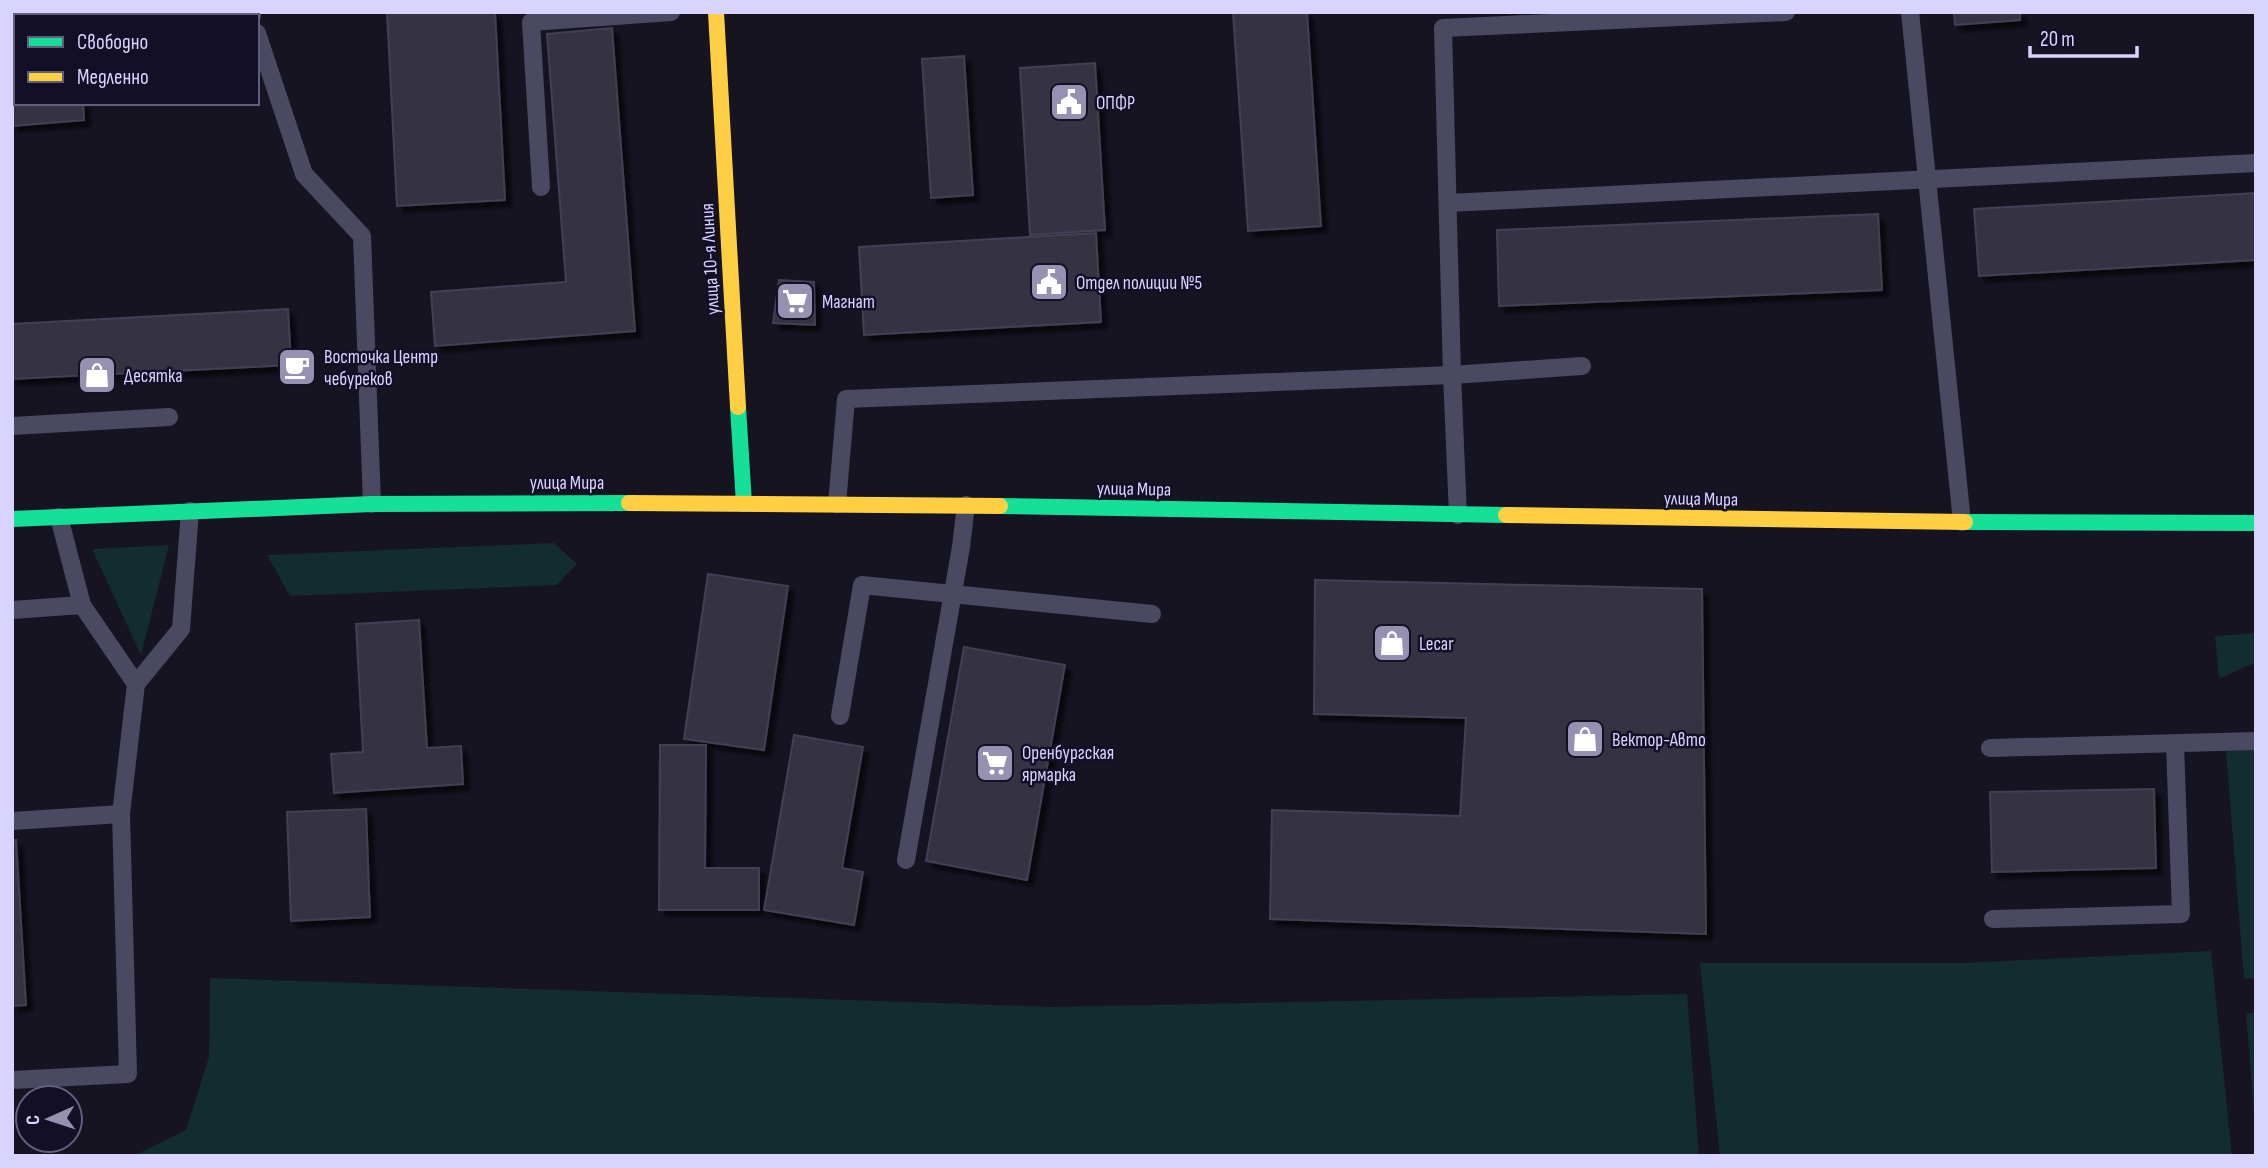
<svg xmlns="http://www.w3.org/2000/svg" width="2268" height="1168" font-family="'Sofia Sans Condensed',sans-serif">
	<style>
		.green { fill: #132c2d }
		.building { fill: #343243; stroke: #433f54; stroke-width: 2; filter: url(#shadow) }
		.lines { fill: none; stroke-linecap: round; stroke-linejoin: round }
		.lane { stroke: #4a4962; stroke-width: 18 }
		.fast { stroke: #16e098; stroke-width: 16 }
		.slow { stroke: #ffcf43; stroke-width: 16 }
		.labels { text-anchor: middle; stroke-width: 5; stroke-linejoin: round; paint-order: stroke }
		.poi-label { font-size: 19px; fill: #d9d4ff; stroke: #130f26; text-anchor: start }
		.street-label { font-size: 19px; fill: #d9d4ff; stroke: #130f26 }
	</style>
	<defs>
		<filter id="shadow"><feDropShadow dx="6" dy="6" stdDeviation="2" flood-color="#0009"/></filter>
	</defs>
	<rect width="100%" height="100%" fill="#161421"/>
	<!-- green -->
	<g class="green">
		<path d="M554,543L577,564L557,585L290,596L267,555Z"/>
		<path d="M169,545L141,655L92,549Z"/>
		<path d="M2256,633V662L2219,679L2215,636Z"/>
		<path d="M2256,747V978L2244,979L2226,750Z"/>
		<path d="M2211,951L2232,1156H1720L1700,963H1962Z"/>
		<path d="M210,978L1052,1007L1687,994L1699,1156H133L186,1130L209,1057Z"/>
		<path d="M2246,1013H2256V1136Z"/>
	</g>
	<!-- building -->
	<g class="building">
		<path d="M12,12H76V16H16V103H83L84,120L12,126Z"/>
		<path d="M387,12H495L505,200L397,206Z"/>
		<path d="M1233,12H1307L1321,226L1248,231Z"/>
		<path d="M1954,12H2020V20L1955,25Z"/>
		<path d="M612,28L635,331L435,346L431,292L566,282L547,34Z"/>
		<path d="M964,56L973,195L931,198L922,59Z"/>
		<path d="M1095,63L1105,230L1030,235L1020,68Z"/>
		<path d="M2256,193V260L1979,276L1974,209Z"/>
		<path d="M1878,214L1882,290L1499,306L1497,230Z"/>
		<path d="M1096,233L1101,322L864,335L859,247Z"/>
		<path d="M779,280L814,282L815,325L773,323Z"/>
		<path d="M288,309L291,365L12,379V324Z"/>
		<path d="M708,574L788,586L764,750L684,739Z"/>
		<path d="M1315,580L1702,589L1706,934L1270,919L1272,810L1460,816L1466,718L1314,714Z"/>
		<path d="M419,620L427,748L461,746L463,784L334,793L331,754L363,752L356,624Z"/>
		<path d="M964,647L1065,665L1027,880L926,861Z"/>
		<path d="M794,735L863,747L842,868L863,872L854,925L764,910Z"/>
		<path d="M660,745H706L705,868H759V910H659Z"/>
		<path d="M2154,789L2156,868L1992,872L1990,792Z"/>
		<path d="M366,809L370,917L291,921L287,812Z"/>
		<path d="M12,840H16L26,1005L12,1006Z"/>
	</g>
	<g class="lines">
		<!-- lane -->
		<g class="lane">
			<path d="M250,12L252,16"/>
			<path d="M1910,12L1962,522"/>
			<path d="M257,33L304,174L362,236L372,504"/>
			<path d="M541,187L531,22L671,12"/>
			<path d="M1448,203L2256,163"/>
			<path d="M12,426L169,417"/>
			<path d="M837,504L846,399L1452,375L1582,366"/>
			<path d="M1458,515L1452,375L1443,28L1786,12"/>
			<path d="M59,517L82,605L136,684L181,629L190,511"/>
			<path d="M12,610L82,605"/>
			<path d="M840,716L862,585L1152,614"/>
			<path d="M1990,748L2256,741"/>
			<path d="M12,821L121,814"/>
			<path d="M906,860L961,547L966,505"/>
			<path d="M1993,919L2181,914L2175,744"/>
			<path d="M12,1080L128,1074L121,814L136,684"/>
		</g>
		<!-- fast -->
		<g class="fast">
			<path d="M738,407L744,504"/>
			<path d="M1000,506L1506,515"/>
			<path d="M12,519L372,504L629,503"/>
			<path d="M1965,522L2256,523"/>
		</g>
		<!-- slow -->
		<g class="slow">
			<path d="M716,12L738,407"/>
			<path d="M629,503L1000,506"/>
			<path d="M1506,515L1965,522"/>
		</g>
	</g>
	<!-- icons -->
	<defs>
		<symbol id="civic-square" viewBox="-11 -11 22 22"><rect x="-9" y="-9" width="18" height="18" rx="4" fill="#9591b1" stroke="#130f26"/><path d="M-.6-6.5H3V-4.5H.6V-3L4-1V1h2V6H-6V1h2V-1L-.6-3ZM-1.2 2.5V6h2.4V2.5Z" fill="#fff"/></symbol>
		<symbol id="supermarket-square" viewBox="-11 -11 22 22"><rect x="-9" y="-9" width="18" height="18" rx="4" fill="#9591b1" stroke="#130f26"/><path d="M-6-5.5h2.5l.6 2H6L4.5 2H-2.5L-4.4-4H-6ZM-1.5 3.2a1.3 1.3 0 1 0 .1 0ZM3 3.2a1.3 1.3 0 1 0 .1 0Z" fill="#fff"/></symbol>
		<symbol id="cafe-square" viewBox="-11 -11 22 22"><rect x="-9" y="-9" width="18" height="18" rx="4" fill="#9591b1" stroke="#130f26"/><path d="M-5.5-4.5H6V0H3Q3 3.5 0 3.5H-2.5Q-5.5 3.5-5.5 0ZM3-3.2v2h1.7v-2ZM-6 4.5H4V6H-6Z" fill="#fff"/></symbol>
		<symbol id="shop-square" viewBox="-11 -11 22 22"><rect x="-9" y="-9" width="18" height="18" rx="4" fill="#9591b1" stroke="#130f26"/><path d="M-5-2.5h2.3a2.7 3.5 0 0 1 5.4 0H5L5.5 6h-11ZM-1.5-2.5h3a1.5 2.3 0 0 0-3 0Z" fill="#fff"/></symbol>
	</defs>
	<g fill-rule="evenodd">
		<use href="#civic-square" x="1047" y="80" width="44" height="44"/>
		<use href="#civic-square" x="1027" y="260" width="44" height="44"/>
		<use href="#supermarket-square" x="773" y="279" width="44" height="44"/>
		<use href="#cafe-square" x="275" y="345" width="44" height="44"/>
		<use href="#shop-square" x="75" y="353" width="44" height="44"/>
		<use href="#shop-square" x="1370" y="621" width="44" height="44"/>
		<use href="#shop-square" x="1563" y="717" width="44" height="44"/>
		<use href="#supermarket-square" x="973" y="741" width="44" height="44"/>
	</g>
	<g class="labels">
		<!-- poi labels -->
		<g class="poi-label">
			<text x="1096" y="109">ОПФР</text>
			<text x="1076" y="289">Отдел полиции №5</text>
			<text x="822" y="308">Магнат</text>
			<text x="324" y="363">Восточка Центр<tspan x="324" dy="22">чебуреков</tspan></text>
			<text x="124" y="382">Десятка</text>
			<text x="1419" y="650">Lecar</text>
			<text x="1612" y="746">Вектор-Авто</text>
			<text x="1022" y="759">Оренбургская<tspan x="1022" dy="22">ярмарка</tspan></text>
		</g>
		<!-- street labels -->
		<g class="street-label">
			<text transform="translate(709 259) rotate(-93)" y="7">улица 10-я Линия</text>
			<text x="567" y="489">улица Мира</text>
			<text transform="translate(1134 488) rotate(1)" y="7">улица Мира</text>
			<text transform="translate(1701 498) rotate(1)" y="7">улица Мира</text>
		</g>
	</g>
	<!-- border -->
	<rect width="2268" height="1168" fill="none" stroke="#d9d4ff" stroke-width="28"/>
	<!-- legend -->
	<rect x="14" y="14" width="245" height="91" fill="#130f26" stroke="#625e7d" stroke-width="2"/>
	<rect x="28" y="37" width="35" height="10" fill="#16e098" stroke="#625e7d" stroke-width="2"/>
	<text x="77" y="49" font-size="21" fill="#d9d4ff">Свободно</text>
	<rect x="28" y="72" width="35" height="10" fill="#ffcf43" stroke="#625e7d" stroke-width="2"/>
	<text x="77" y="84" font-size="21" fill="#d9d4ff">Медленно</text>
	<!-- north arrow -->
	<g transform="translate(49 1119) rotate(267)"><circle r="33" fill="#130f26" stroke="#625e7d" stroke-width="2"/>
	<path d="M0-5L12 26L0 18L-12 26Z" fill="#9591b1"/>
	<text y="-10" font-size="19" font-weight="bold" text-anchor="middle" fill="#d9d4ff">С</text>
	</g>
	<!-- scale -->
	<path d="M2030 46v10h107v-10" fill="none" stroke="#d9d4ff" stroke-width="3.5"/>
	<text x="2040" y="46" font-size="21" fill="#d9d4ff" stroke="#130f26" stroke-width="5" paint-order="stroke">20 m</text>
</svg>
